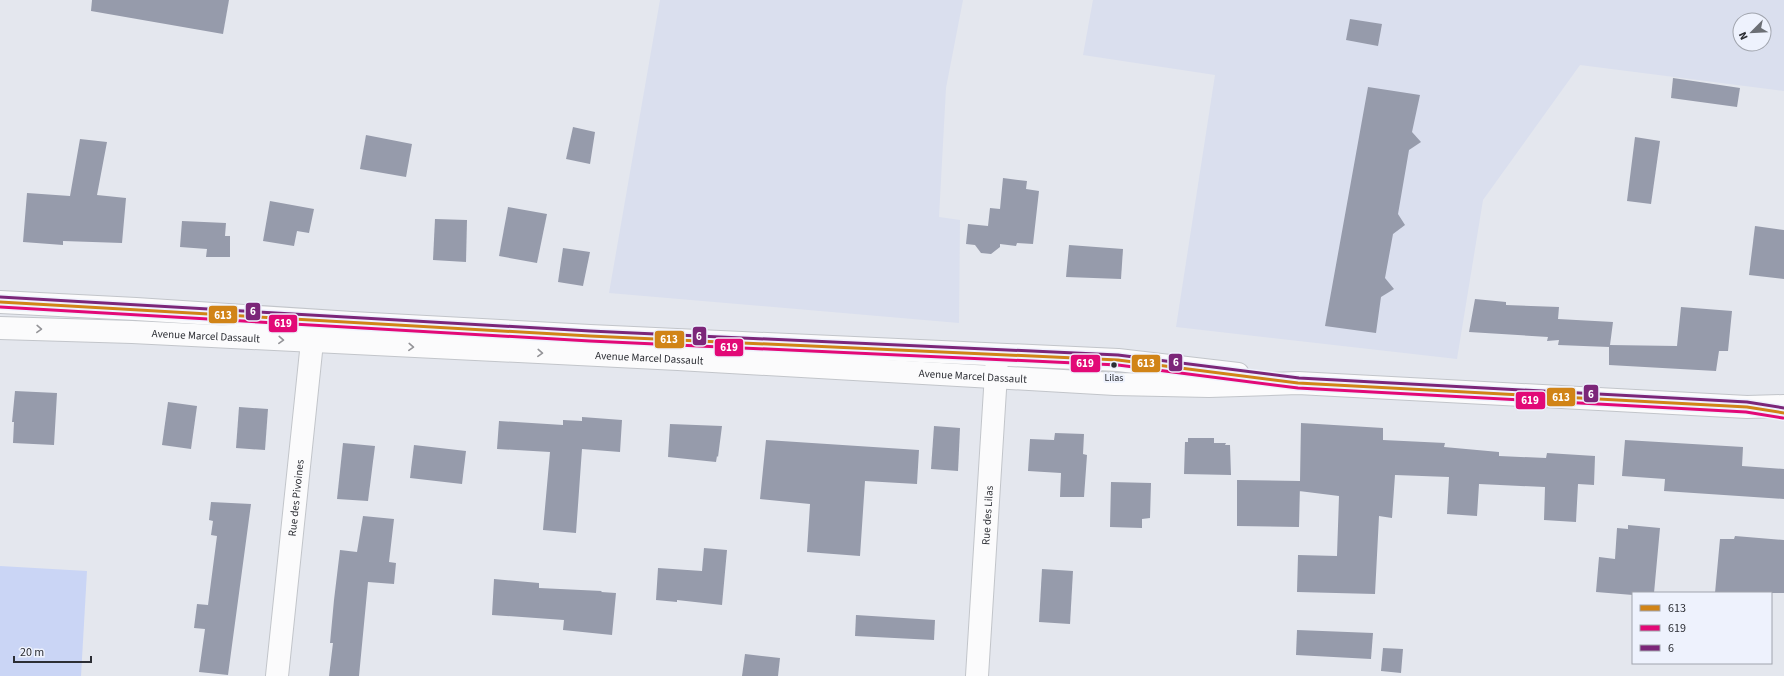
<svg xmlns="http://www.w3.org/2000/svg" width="1784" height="676" font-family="'Source Sans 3',sans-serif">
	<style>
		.built { fill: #dadfee; fill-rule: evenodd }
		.green { fill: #cad5f5 }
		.building { fill: #969bab }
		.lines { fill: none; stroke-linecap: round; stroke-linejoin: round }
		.minor-casing { stroke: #c2c5ca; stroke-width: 24 }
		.major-casing { stroke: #c2c5ca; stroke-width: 24 }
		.minor { stroke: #fbfbfc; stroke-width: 22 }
		.major { stroke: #fbfbfc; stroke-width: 22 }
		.bus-1-casing { stroke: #eef2fd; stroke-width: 6 }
		.bus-2-casing { stroke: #eef2fd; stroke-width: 6 }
		.bus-3-casing { stroke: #eef2fd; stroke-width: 6 }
		.bus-1 { stroke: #d18417; stroke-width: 3 }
		.bus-2 { stroke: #e20977; stroke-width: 3 }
		.bus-3 { stroke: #7c2679; stroke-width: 3 }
		.oneway { stroke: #949498 }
		.bus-dot { fill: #2c2e34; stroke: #eef2fd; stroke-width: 1.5 }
		.labels { text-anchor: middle; stroke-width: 4; stroke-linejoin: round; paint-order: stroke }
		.bus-label { font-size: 10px; fill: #2c2e34; stroke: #eef2fd }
		.street-label { font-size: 11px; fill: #2c2e34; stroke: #eef2fd }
		.line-badge { stroke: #eef2fd; stroke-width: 1.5 }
		.badge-label { font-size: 11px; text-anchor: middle; font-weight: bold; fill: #fff }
	</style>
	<rect width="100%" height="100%" fill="#e4e7ee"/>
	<!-- built -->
	<g class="built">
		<path d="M660,0H963L946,88L939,217L960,220L959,323L609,293Z"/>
		<path d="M1093,0H1784V91L1580,65L1483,200L1457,359L1176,327L1215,75L1083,55ZM1740,20H1764V44H1740Z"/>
	</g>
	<!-- green -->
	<path class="green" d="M0,566L87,571L81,676H0Z"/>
	<!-- building -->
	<g class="building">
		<path d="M92,0H229L223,34L91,11Z"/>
		<path d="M1350,19L1382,24L1378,46L1346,40Z"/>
		<path d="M1673,78L1740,88L1737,107L1671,98Z"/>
		<path d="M1368,87L1420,95L1412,132L1421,142L1409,150L1398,214L1405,225L1393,234L1385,278L1394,289L1381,297L1376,333L1325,326Z"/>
		<path d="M573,127L595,132L590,164L566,159Z"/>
		<path d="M366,135L412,144L406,177L360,169Z"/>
		<path d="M1635,137L1660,141L1651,204L1627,201Z"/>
		<path d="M80,139L107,142L97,195L126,198L122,243L63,241V245L23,242L27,193L70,196Z"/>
		<path d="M1003,178L1027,181L1026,189L1039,191L1033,244L1017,243L1016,246L1000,244V247L991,254L981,253L975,245L966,244L968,224L988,226L990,208L1000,209Z"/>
		<path d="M270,201L314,209L309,233L297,231L294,246L263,241Z"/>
		<path d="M508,207L547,214L537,263L499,256Z"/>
		<path d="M435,219L467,220L466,262L433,260Z"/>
		<path d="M182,221L226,223L225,236H230V257H206L207,249L180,247Z"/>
		<path d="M1755,226L1784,230V279L1749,275Z"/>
		<path d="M1069,245L1123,249L1121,279L1066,277Z"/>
		<path d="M563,248L590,252L583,286L558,282Z"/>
		<path d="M1475,299L1506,302V305L1559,307L1558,319L1613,322L1610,345L1677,346L1681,307L1732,311L1728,351H1719L1716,371L1609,365V347L1558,345L1559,340L1547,341L1548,337L1469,332Z"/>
		<path d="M15,391L57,393L54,445L13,443L14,422H12Z"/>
		<path d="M168,402L197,406L191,449L162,445Z"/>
		<path d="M239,407L268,409L265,450L236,448Z"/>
		<path d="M582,417L622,420L620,452L582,449L576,533L543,530L550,452L497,449L499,421L563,425V420L582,421Z"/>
		<path d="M1301,423L1383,428V440L1445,443L1444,447L1499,452V456L1546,458L1547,453L1595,456L1594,485L1578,484L1576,522L1544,520L1545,487L1479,484L1477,516L1447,514L1449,477L1395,475L1392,518L1379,516L1375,594L1297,592L1298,555L1337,556L1339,496L1299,491L1300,485L1299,527L1237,526V480L1300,481Z"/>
		<path d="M670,424L722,426L718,457L717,456L716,462L668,457Z"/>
		<path d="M934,426L960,428L958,471L931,469Z"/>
		<path d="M1055,433L1084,434L1083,454L1087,455L1084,497H1060L1061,473L1028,471L1030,439L1054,440Z"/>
		<path d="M1188,438H1214V443H1226L1225,445H1230L1231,475L1184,474L1185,442H1188Z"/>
		<path d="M766,440L919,450L917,484L865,481L860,556L807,552L810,504L760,499Z"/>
		<path d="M1625,440L1743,447L1742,466L1784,469V499L1664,491L1665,479L1622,476Z"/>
		<path d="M343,443L375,446L368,501L337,499Z"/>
		<path d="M414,445L466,451L462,484L410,478Z"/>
		<path d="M1111,482L1151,483L1150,518L1142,519V528L1110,527Z"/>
		<path d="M211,502L251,504L228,675L199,672L205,629L194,628L197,604L208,605L217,536L211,535L213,521L209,520Z"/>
		<path d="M363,516L394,519L389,562L396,563L394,584L368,582L359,676H329L333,643H330L334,600L340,550L357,552Z"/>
		<path d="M1628,525L1660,528L1654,593H1633V595L1596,592L1599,557L1615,559L1617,528L1628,529Z"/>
		<path d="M1735,536L1784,540V593H1715L1720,539H1734Z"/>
		<path d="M704,548L727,550L722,605L677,600V602L656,600L658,568L702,571Z"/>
		<path d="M1042,569L1073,571L1070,624L1039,622Z"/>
		<path d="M494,579L539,583V588L602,591L601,592L616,593L612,635L563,630L564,620L492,615Z"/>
		<path d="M856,615L935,620L934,640L855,636Z"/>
		<path d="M1297,630L1373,633L1371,659L1296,655Z"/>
		<path d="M1383,648L1403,649L1401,673L1381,671Z"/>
		<path d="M745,654L780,658L778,676H742Z"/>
	</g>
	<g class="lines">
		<defs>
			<g id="minor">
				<path id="s1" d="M277,676L314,323"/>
				<path id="s2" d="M977,676L997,358"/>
			</g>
			<g id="major">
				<path d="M0,302L136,309L352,323L590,336L1118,360L1238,374"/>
				<path id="s3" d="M0,328L132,332L678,359L1115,384L1209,386L1298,383L1747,407L1784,406"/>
			</g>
		</defs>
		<!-- minor casing -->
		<use href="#minor" class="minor-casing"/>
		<!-- major casing -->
		<use href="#major" class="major-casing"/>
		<!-- minor -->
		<use href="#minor" class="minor"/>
		<!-- major -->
		<use href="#major" class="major"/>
		<defs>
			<path id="bus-1" d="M0,302L590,336L1118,360L1298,383L1747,407L1784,413"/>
			<path id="bus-2" d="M0,307L590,341L1118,365L1298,388L1746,412L1783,418"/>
			<path id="bus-3" d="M0,297L590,331L1118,355L1299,378L1747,402L1784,408"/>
		</defs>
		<!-- bus-1 casing -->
		<use href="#bus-1" class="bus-1-casing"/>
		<!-- bus-2 casing -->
		<use href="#bus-2" class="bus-2-casing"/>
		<!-- bus-3 casing -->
		<use href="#bus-3" class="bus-3-casing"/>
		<!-- bus-1 -->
		<use href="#bus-1" class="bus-1"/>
		<!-- bus-2 -->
		<use href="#bus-2" class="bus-2"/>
		<!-- bus-3 -->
		<use href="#bus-3" class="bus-3"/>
	</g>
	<!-- one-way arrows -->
	<defs><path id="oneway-chevron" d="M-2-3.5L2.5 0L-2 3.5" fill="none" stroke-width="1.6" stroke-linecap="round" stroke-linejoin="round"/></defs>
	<g class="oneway">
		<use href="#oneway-chevron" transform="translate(39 329) rotate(2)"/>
		<use href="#oneway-chevron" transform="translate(281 340) rotate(3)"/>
		<use href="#oneway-chevron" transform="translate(411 347) rotate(3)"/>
		<use href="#oneway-chevron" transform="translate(540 353) rotate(3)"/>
	</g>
	<!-- markers -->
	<circle class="bus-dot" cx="1114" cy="365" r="3.5"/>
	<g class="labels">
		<!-- bus labels -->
		<g class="bus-label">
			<text x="1114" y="381">Lilas</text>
		</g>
		<!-- street labels -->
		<g class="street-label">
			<text dy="4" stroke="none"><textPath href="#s3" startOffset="206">Avenue Marcel Dassault</textPath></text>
			<text dy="4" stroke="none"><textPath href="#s3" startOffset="650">Avenue Marcel Dassault</textPath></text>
			<text dy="4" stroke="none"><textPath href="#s3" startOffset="974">Avenue Marcel Dassault</textPath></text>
			<text dy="4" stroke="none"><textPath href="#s1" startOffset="179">Rue des Pivoines</textPath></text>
			<text dy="4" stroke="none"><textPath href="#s2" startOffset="161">Rue des Lilas</textPath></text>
		</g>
	</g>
	<g class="line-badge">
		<rect x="245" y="302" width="16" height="19" rx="4" fill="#7c2679"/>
		<rect x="208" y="305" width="30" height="19" rx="4" fill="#d18417"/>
		<rect x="268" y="314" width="30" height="19" rx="4" fill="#e20977"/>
		<rect x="692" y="326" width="15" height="20" rx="4" fill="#7c2679"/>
		<rect x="654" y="330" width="31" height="19" rx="4" fill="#d18417"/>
		<rect x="714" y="338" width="30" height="19" rx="4" fill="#e20977"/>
		<rect x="1168" y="353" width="15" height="19" rx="4" fill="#7c2679"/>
		<rect x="1070" y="354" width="31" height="19" rx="4" fill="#e20977"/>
		<rect x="1131" y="354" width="30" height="19" rx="4" fill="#d18417"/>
		<rect x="1583" y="384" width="16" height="19" rx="4" fill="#7c2679"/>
		<rect x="1546" y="387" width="30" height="20" rx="4" fill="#d18417"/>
		<rect x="1515" y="391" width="31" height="19" rx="4" fill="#e20977"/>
	</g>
	<g class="badge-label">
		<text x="253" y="315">6</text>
		<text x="223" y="319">613</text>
		<text x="283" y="327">619</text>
		<text x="699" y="340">6</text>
		<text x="669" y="343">613</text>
		<text x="729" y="351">619</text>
		<text x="1176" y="366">6</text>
		<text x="1085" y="367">619</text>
		<text x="1146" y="367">613</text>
		<text x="1591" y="398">6</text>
		<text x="1561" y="401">613</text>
		<text x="1530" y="404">619</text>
	</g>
	<!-- legend -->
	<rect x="1632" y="592" width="140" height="72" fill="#eef2fd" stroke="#a0a4ad"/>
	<rect x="1640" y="605" width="20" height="6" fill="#d18417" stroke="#a0a4ad"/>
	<text x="1668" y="612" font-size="12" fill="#2c2e34">613</text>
	<rect x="1640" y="625" width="20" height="6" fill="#e20977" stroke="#a0a4ad"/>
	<text x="1668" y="632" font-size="12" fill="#2c2e34">619</text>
	<rect x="1640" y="645" width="20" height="6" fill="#7c2679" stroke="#a0a4ad"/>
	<text x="1668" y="652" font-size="12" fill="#2c2e34">6</text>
	<!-- north arrow -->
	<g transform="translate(1752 32) rotate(246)"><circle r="19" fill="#eef2fd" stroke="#a0a4ad"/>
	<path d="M0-3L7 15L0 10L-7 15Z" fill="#6c6f75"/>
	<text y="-6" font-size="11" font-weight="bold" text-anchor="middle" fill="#2c2e34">N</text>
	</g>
	<!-- scale -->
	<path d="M14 656v6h77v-6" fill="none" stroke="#2c2e34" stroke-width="2"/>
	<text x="20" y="656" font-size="12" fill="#2c2e34" stroke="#eef2fd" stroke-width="3" paint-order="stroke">20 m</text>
</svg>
